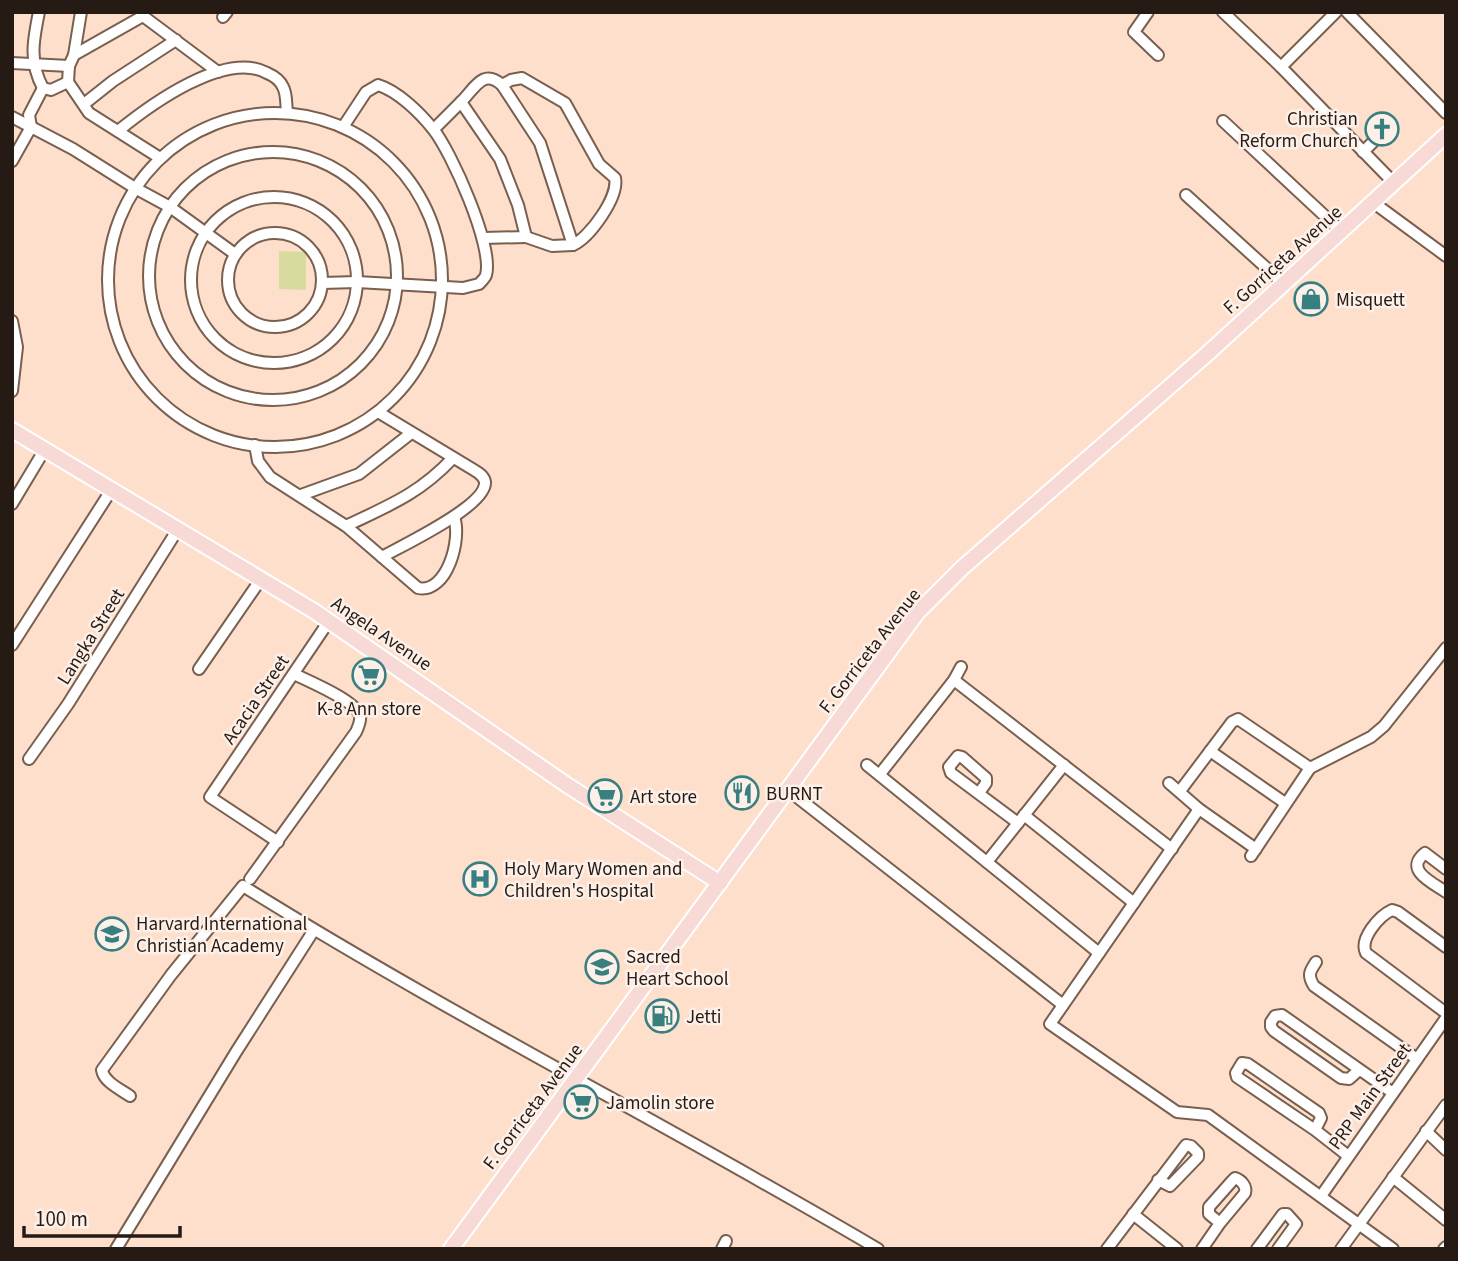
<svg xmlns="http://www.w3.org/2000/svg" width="1458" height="1261" font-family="'Source Sans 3',sans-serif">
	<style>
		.green { fill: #d8db9e }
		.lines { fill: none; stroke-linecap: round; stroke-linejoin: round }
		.minor-casing { stroke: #795f4f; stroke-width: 14 }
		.major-casing { stroke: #fff; stroke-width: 18 }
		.minor { stroke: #fff; stroke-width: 10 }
		.major { stroke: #f7d9d6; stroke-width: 14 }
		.labels { text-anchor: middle; stroke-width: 5; stroke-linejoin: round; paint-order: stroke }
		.poi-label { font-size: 19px; fill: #261b14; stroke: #fdf0e9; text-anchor: start }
		.street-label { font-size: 19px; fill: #261b14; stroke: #fdf0e9 }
	</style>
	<rect width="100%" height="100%" fill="#fedfcc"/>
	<!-- green -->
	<path class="green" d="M279,251L306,252V290L279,289Z"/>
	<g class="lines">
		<defs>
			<g id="minor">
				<path d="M39,12C33,41 29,62 43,88L51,90L68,82"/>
				<path d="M1148,12L1134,32L1158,55"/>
				<path d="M1223,12L1281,67L1393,182"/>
				<path d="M1347,12L1446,113"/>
				<path d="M223,17L227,12"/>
				<path d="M74,55L81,12"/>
				<path d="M12,63L69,66"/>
				<path d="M1281,67L1336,12"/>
				<path d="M502,85L511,80L522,78L565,103L599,164L615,178C619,197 590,237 573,245"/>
				<path d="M461,102C475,88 483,68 502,85L540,143L573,245L552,246L526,237"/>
				<path d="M84,104L113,81L176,40"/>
				<circle cx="275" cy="280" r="167"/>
				<path d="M12,117L73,149L135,188L170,207L235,254"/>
				<path d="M1223,121L1342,232"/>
				<path d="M434,129L461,102L500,159L518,205L526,237L483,238"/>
				<path d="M118,131C150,105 225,50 267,73C274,76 280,80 283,87C287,94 286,105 287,113"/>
				<circle cx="273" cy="276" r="124"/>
				<path d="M1363,152L1387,128"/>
				<path d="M160,158L89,113L68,82L69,66L74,55L143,16L218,72"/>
				<path d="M12,161L31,127L29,115L43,88"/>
				<path d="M1186,195L1284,284"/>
				<circle cx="274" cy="280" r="83"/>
				<path d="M1374,203L1446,256"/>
				<circle cx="275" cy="280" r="47"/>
				<path d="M322,283L357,282L463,288L479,284C482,281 485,278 486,275C494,247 451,151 433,129C420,113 398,91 378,85L366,92L343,127"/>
				<path d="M12,321L17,347L12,391"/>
				<path d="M378,412L474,470C479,473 484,476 485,482C487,506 401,546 382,557"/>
				<path d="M255,445L258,461L270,477L346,526L418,588C447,594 462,539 454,517"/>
				<path d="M301,495L359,474L410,434"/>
				<path d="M12,504L45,449"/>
				<path d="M346,526C390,505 419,494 453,458"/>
				<path d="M12,645L112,489"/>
				<path d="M199,669L261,579"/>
				<path d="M954,680L1172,849"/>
				<path d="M1210,751L1285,803"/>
				<path d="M29,759L68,704L178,529"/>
				<path d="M867,765L1099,953"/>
				<path d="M880,774L954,680L961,667"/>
				<path d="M1169,783L1199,809L1256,849"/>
				<path d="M788,790L1063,1005"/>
				<path d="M1180,791L1232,722L1238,719L1310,768"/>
				<path d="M979,793L986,783V778L962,757L958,756L949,767L951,773L1018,823"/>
				<path d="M1199,809L1050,1024L1177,1112L1208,1115L1393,1249"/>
				<path d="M1024,815L1134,903"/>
				<path d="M278,842L210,797L329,621"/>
				<path d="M1251,856L1310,768L1371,737L1384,726L1446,648"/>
				<path d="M987,862L1064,765"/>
				<path d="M1446,869L1425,853C1404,870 1431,882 1446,892"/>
				<path d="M250,879L356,732C358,727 361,722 360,716C357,701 308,681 294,674"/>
				<path d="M1446,947L1398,912L1392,910C1379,916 1359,939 1366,953L1446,1013"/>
				<path d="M1316,962C1310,971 1307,975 1314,986L1417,1059"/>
				<path d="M1359,1070L1349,1079L1341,1078L1274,1031L1271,1027V1022L1275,1016L1282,1015L1393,1093"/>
				<path d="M130,1096C120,1089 104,1082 102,1070L171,975L243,886C450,1015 668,1125 878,1249"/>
				<path d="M1315,1130L1321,1118L1319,1113L1248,1064L1242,1063L1236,1073L1237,1077L1315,1130L1347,1155"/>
				<path d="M1426,1131L1446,1150"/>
				<path d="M1393,1177L1446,1220"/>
				<path d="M1321,1196L1446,1018"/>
				<path d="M1133,1214L1177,1249"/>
				<path d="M116,1249L236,1052L314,930"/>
				<path d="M722,1249L726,1241"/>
				<path d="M1107,1249L1186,1145L1191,1146L1198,1153V1157L1170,1186L1158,1180"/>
				<path d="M1202,1249L1220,1223L1245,1193C1247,1186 1241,1180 1235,1178L1232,1181L1209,1207V1214L1220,1223"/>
				<path d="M1257,1249L1280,1218L1283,1214H1287L1296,1224L1278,1249"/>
				<path d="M1341,1249L1446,1105"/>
				<path d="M1444,1249L1446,1247"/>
			</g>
			<g id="major">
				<path d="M12,430L314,611L567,785L720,883"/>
				<path d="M451,1249L917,613L962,568L1207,354L1446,135"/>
			</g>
		</defs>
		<!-- minor casing -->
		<use href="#minor" class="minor-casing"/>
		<!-- major casing -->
		<use href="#major" class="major-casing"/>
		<!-- minor -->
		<use href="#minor" class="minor"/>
		<!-- major -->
		<use href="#major" class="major"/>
	</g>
	<!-- icons -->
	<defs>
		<symbol id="church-ring" viewBox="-11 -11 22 22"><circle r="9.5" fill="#fdf0e9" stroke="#388080" stroke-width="1.5"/><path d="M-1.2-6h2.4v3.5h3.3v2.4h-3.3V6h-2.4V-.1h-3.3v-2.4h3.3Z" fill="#388080"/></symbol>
		<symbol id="shop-ring" viewBox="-11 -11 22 22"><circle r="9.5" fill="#fdf0e9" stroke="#388080" stroke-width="1.5"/><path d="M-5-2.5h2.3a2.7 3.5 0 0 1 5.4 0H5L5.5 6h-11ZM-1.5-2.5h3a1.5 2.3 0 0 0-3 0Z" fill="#388080"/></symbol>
		<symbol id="supermarket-ring" viewBox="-11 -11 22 22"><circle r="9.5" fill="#fdf0e9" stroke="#388080" stroke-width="1.5"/><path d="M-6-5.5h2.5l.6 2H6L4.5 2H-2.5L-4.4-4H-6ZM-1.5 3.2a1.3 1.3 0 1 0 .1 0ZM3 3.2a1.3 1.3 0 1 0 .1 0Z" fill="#388080"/></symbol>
		<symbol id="restaurant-ring" viewBox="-11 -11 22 22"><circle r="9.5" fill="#fdf0e9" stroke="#388080" stroke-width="1.5"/><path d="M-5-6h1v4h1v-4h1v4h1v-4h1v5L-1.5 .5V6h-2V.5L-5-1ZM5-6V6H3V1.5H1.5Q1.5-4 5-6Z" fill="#388080"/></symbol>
		<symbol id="hospital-ring" viewBox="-11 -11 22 22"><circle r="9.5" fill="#fdf0e9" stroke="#388080" stroke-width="1.5"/><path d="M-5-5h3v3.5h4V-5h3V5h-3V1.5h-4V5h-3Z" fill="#388080"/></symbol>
		<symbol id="school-ring" viewBox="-11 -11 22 22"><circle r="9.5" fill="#fdf0e9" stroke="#388080" stroke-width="1.5"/><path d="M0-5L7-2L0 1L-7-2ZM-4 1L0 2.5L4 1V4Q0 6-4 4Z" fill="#388080"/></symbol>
		<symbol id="fuel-ring" viewBox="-11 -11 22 22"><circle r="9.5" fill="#fdf0e9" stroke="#388080" stroke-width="1.5"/><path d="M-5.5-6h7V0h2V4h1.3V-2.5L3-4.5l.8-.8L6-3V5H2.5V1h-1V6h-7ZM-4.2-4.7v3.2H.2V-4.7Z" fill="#388080"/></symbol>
	</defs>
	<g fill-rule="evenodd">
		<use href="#church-ring" x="1363" y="110" width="38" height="38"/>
		<use href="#shop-ring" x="1292" y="280" width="38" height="38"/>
		<use href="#supermarket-ring" x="350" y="656" width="38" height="38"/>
		<use href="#restaurant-ring" x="723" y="774" width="38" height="38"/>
		<use href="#supermarket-ring" x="586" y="777" width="38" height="38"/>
		<use href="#hospital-ring" x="461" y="860" width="38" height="38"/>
		<use href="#school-ring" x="93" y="915" width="38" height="38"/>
		<use href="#school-ring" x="583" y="948" width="38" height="38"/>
		<use href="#fuel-ring" x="643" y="997" width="38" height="38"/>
		<use href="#supermarket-ring" x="562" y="1083" width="38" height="38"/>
	</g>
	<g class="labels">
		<!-- poi labels -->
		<g class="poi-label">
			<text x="1358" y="125" text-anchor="end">Christian<tspan x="1358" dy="22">Reform Church</tspan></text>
			<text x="1336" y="306">Misquett</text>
			<text x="369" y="715" text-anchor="middle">K-8 Ann store</text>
			<text x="766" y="800">BURNT</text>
			<text x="630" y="803">Art store</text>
			<text x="504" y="875">Holy Mary Women and<tspan x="504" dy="22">Children's Hospital</tspan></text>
			<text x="136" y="930">Harvard International<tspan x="136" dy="22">Christian Academy</tspan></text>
			<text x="626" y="963">Sacred<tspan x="626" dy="22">Heart School</tspan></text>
			<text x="686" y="1023">Jetti</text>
			<text x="606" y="1109">Jamolin store</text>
		</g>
		<!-- street labels -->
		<g class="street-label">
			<text transform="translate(1282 259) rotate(-42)" y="7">F. Gorriceta Avenue</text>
			<text transform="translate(382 633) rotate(34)" y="7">Angela Avenue</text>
			<text transform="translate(90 636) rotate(-58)" y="7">Langka Street</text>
			<text transform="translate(869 650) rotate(-52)" y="7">F. Gorriceta Avenue</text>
			<text transform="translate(255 699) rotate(-56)" y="7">Acacia Street</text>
			<text transform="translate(1369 1096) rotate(-54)" y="7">PRP Main Street</text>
			<text transform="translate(532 1106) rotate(-53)" y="7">F. Gorriceta Avenue</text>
		</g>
	</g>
	<!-- border -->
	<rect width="1458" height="1261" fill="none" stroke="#261b14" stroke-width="28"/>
	<!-- scale -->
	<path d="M24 1226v10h156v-10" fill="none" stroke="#261b14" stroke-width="3.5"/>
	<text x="35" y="1226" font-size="21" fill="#261b14" stroke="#fdf0e9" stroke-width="5" paint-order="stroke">100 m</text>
</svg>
